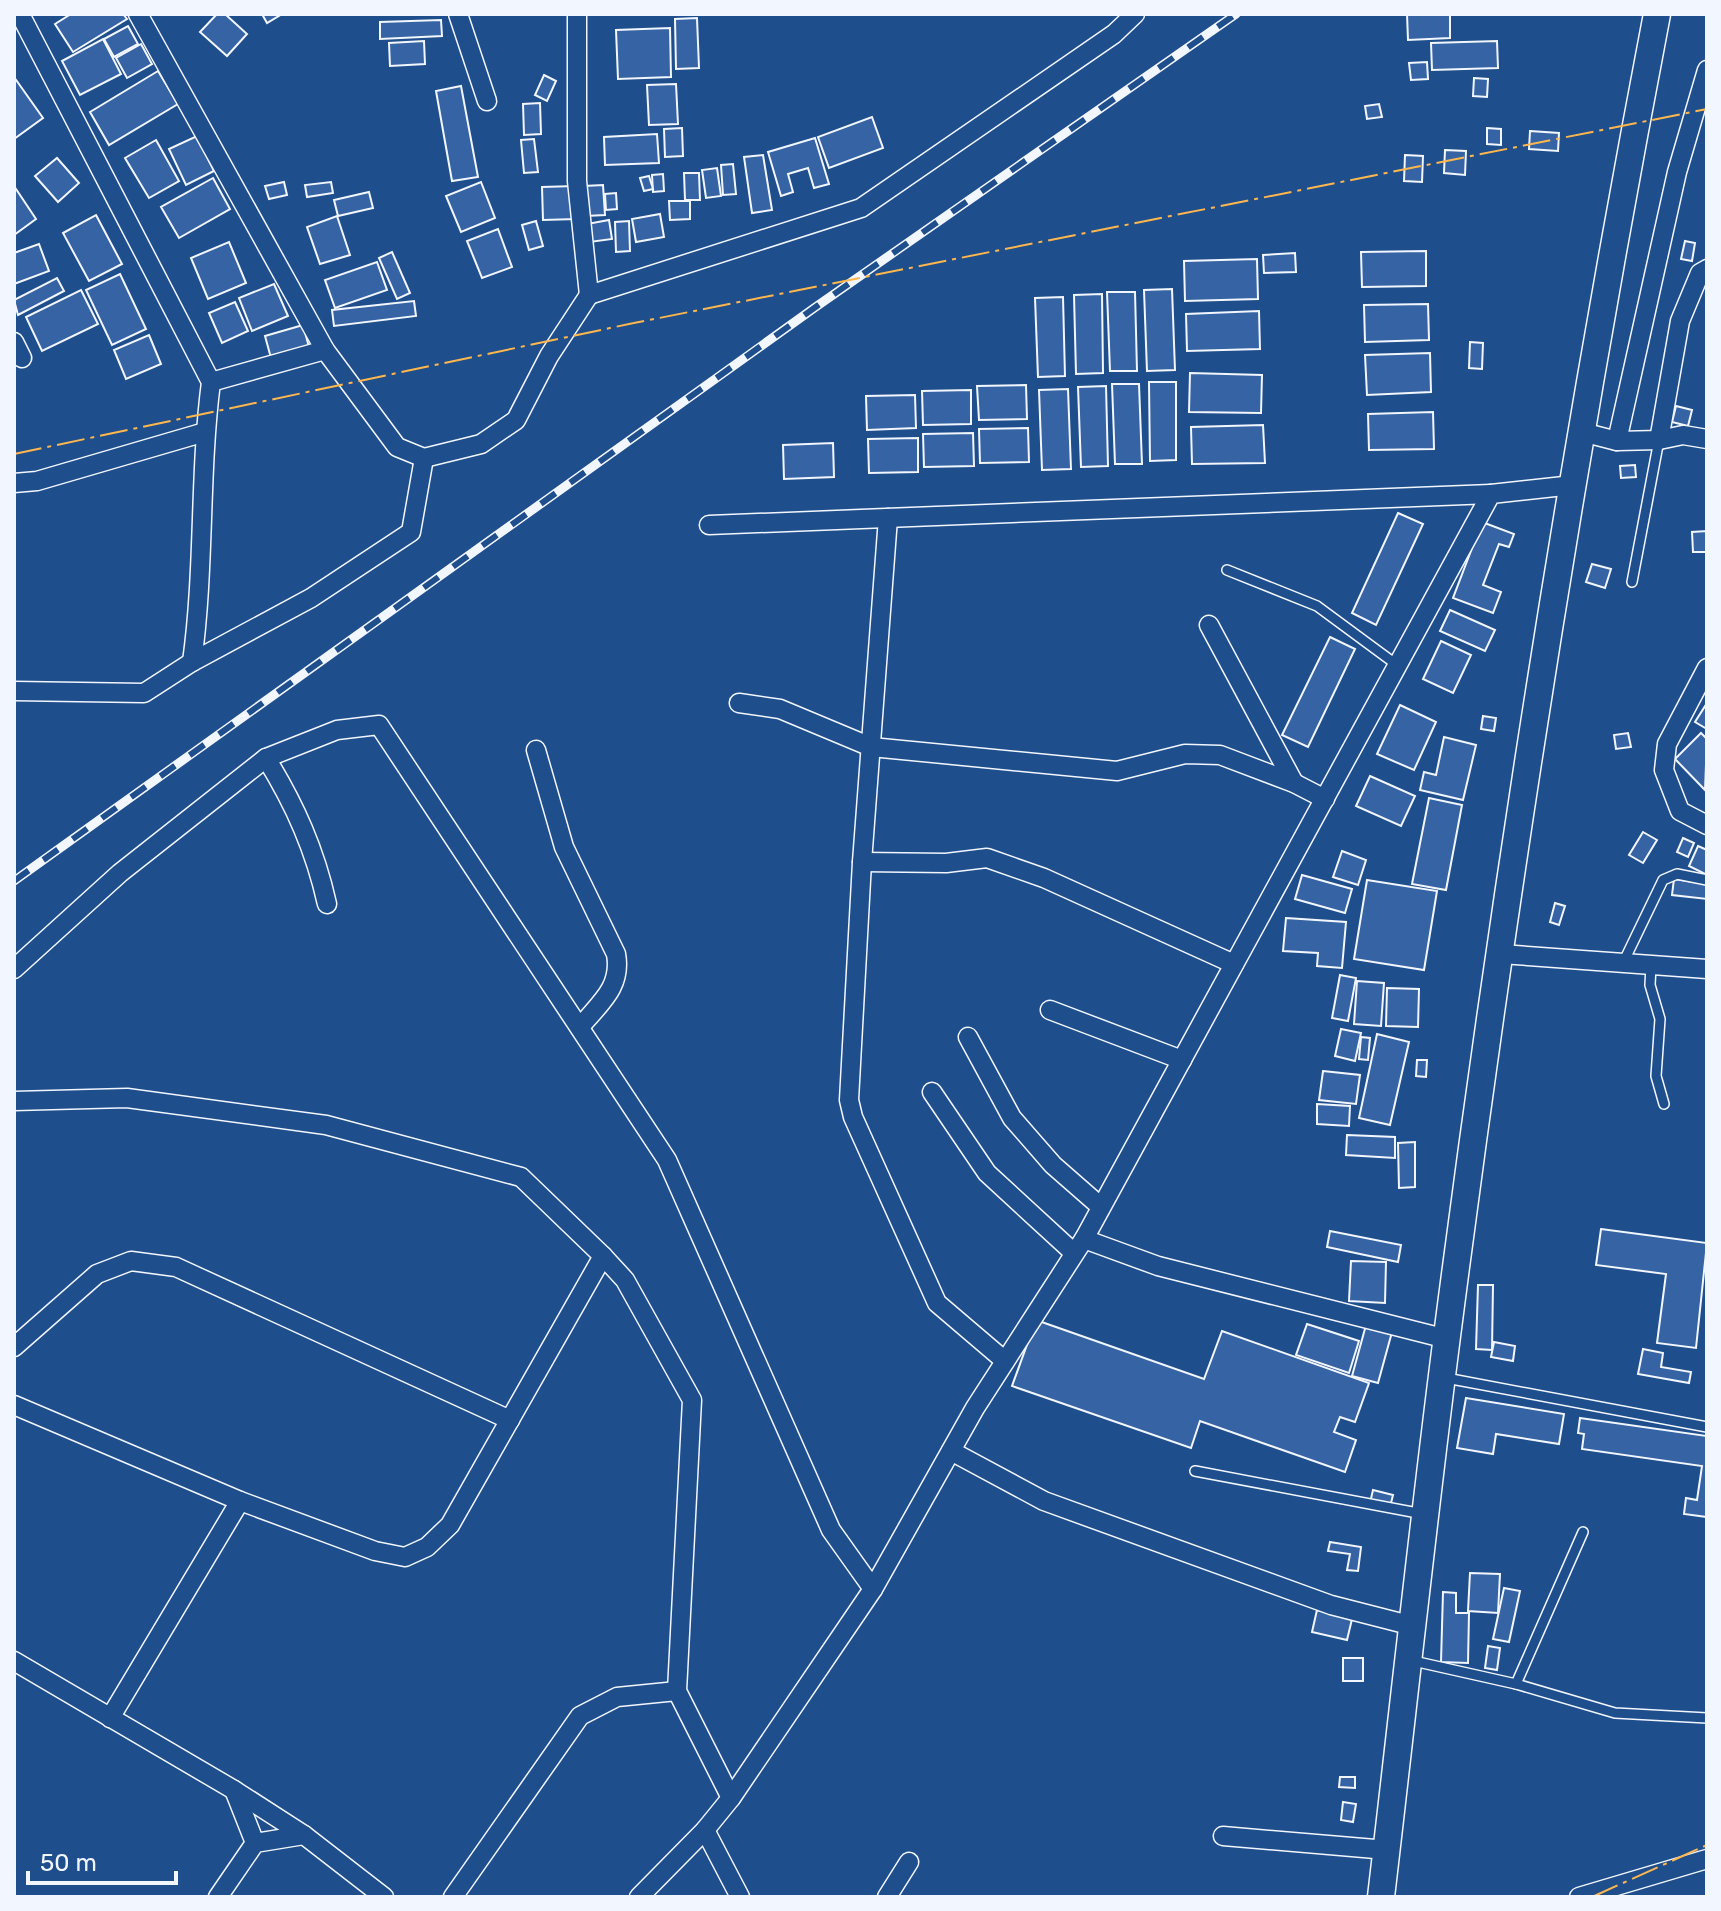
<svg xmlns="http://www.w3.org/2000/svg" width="1721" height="1911" font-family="Rubik,sans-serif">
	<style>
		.building { fill: #3563a3; stroke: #f2f6ff; stroke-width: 2 }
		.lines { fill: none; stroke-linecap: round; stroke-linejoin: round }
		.service-casing { stroke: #f2f6ff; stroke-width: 12 }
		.minor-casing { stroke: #f2f6ff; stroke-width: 21 }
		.secondary-casing { stroke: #f2f6ff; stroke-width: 29 }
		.service { stroke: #1f4e8c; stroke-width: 9 }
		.minor { stroke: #1f4e8c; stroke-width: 18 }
		.secondary { stroke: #1f4e8c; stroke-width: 26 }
		.rail-casing { stroke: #f2f6ff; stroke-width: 9 }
		.rail { stroke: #1f4e8c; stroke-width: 6; stroke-dasharray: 18; stroke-linecap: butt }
		.power { stroke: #ffb74d; stroke-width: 2; stroke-dasharray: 28 6 4 6; stroke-linecap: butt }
	</style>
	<rect width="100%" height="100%" fill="#1f4e8c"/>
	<!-- building -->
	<g class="building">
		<path d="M71,14H123L127,19L73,52L55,24Z"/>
		<path d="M217,14H225L247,34L227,56L200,32Z"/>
		<path d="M262,14H282L267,23Z"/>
		<path d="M1407,14H1450V38L1408,40Z"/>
		<path d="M697,18L699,68L676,69L675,19Z"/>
		<path d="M441,20L442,36L380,39V22Z"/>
		<path d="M128,26L138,44L114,57L104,39Z"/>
		<path d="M670,28L671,77L618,79L616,30Z"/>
		<path d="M103,39L121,74L80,95L62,61Z"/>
		<path d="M424,41L425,64L390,66L389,43Z"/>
		<path d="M1497,41L1498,68L1432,70L1431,43Z"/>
		<path d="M141,44L152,64L127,78L116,58Z"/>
		<path d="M1427,62L1428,79L1411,80L1409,63Z"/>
		<path d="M158,71L178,104L109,145L90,112Z"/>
		<path d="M544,75L556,81L547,101L535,95Z"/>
		<path d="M14,77L43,118L14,139Z"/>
		<path d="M1474,78L1488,79L1487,97L1473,96Z"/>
		<path d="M676,84L678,124L649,125L647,85Z"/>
		<path d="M461,86L478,177L452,181L436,91Z"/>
		<path d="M540,103L541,134L524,135L523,104Z"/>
		<path d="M1379,104L1382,117L1367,119L1365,106Z"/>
		<path d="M872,117L883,148L829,168L818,137Z"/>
		<path d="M682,128L683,156L665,157L664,129Z"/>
		<path d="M1487,128L1501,129V145L1487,144Z"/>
		<path d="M1530,131L1559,133L1558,151L1529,149Z"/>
		<path d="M657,134L659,163L605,165L604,137Z"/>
		<path d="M197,136L214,171L186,185L169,149Z"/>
		<path d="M815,138L829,184L814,188L808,168L788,174L793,192L781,196L768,152Z"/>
		<path d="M534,139L538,172L524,173L521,140Z"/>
		<path d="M156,140L179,181L149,198L125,158Z"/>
		<path d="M1445,150L1466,151L1465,175L1444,173Z"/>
		<path d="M763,155L772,210L752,213L744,157Z"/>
		<path d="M1405,155L1423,156L1422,182L1404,181Z"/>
		<path d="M57,158L79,183L58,202L35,176Z"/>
		<path d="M733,164L736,194L723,195L721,165Z"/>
		<path d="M717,168L721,196L706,198L702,170Z"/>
		<path d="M684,173H699L700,200H685Z"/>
		<path d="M663,174L664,191L653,192L652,175Z"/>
		<path d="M649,176L653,189L644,191L640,178Z"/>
		<path d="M213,178L230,209L179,238L161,207Z"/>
		<path d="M284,182L287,195L269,199L265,186Z"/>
		<path d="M331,182L333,193L307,197L305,185Z"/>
		<path d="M481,182L495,218L461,232L446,196Z"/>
		<path d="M603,185L605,215L586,216L584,186Z"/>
		<path d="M14,186L36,219L14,235Z"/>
		<path d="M575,186L576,219L543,220L542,187Z"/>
		<path d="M369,192L373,208L338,216L334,200Z"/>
		<path d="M616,193L617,209L606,210L605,194Z"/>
		<path d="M669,201H690V219L670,220Z"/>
		<path d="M660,214L664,237L636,242L632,219Z"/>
		<path d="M96,215L122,264L89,281L63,233Z"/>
		<path d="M337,216L350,255L320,264L307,227Z"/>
		<path d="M609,220L612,239L590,242L587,224Z"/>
		<path d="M536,221L543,246L529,250L522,225Z"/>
		<path d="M629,221L630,251L616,252L615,222Z"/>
		<path d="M498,229L512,267L482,278L467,241Z"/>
		<path d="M1685,241L1695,243L1692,261L1681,259Z"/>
		<path d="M229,242L246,283L208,299L191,258Z"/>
		<path d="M39,244L49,271L14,284V253Z"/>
		<path d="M1426,251V286L1362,287L1361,252Z"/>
		<path d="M392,252L410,293L397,299L379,258Z"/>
		<path d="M1295,253L1296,272L1264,273L1263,255Z"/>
		<path d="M1257,259L1258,299L1185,301L1184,261Z"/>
		<path d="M377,262L387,290L335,308L325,280Z"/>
		<path d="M120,274L146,329L112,345L86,290Z"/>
		<path d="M57,278L64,291L18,315L14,300Z"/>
		<path d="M274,284L288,316L252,331L239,298Z"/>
		<path d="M1172,289L1175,370L1147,371L1144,290Z"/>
		<path d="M81,290L98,324L42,351L26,317Z"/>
		<path d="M1107,292H1135L1137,371H1110Z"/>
		<path d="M1102,294L1103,373L1076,374L1074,295Z"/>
		<path d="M1063,297L1065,376L1038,377L1035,298Z"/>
		<path d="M414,301L416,316L334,326L332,310Z"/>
		<path d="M235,302L248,331L222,343L209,313Z"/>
		<path d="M1428,304L1429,340L1365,342L1364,305Z"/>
		<path d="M1259,311L1260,349L1187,351L1186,314Z"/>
		<path d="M303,325L309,347L271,358L265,336Z"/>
		<path d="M149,335L161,364L126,379L114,350Z"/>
		<path d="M1470,342L1483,343L1482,369L1469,368Z"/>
		<path d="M1430,353L1431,392L1367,395L1365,355Z"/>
		<path d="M1190,373L1262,375L1261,413L1189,412Z"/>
		<path d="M1149,382H1176V460L1150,461Z"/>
		<path d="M1112,384H1139L1142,464H1115Z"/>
		<path d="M1026,385L1027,419L979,420L977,386Z"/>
		<path d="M1106,386L1108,466L1081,467L1078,387Z"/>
		<path d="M1068,389L1071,469L1042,470L1039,390Z"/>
		<path d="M971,390V424L923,425L922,391Z"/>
		<path d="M915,395L916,428L867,430L866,396Z"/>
		<path d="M1676,406L1692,410L1688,426L1672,422Z"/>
		<path d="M1433,412L1434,449L1369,450L1368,414Z"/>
		<path d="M1263,425L1265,463L1192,464L1191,427Z"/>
		<path d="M1028,428L1029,462L980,463L979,429Z"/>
		<path d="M973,433L974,466L924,467L923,434Z"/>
		<path d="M918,438V472L869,473L868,439Z"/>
		<path d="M833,443L834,477L784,479L783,445Z"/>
		<path d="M1635,465L1636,477L1621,478L1620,466Z"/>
		<path d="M1398,513L1423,524L1376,625L1352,613Z"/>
		<path d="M1482,522L1514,534L1509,547L1499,544L1483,585L1501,592L1493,613L1453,598Z"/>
		<path d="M1707,531V552H1693L1692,532Z"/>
		<path d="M1592,564L1611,569L1605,588L1586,582Z"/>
		<path d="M1450,610L1495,630L1485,651L1440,631Z"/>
		<path d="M1330,637L1355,649L1308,747L1282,735Z"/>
		<path d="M1441,641L1471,655L1453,693L1423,679Z"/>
		<path d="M1707,703V729L1695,722Z"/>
		<path d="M1400,705L1436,722L1414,770L1377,754Z"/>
		<path d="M1483,716L1496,718L1494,731L1481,729Z"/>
		<path d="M1628,733L1631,747L1616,749L1614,735Z"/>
		<path d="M1701,733L1707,739L1705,790L1675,759Z"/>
		<path d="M1444,737L1476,745L1463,800L1420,790L1424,772L1436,775Z"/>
		<path d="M1370,776L1415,796L1401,826L1356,806Z"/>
		<path d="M1429,798L1462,805L1446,890L1412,884Z"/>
		<path d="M1643,832L1657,840L1643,863L1629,855Z"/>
		<path d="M1683,838L1694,843L1688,857L1677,852Z"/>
		<path d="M1698,846L1707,850V875L1689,866Z"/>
		<path d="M1342,851L1366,860L1358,885L1333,877Z"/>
		<path d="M1302,875L1352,889L1345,913L1295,899Z"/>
		<path d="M1674,879L1707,884V899L1672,895Z"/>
		<path d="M1367,880L1437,891L1424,970L1354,959Z"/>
		<path d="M1555,903L1565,906L1559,925L1550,922Z"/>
		<path d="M1286,918L1346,922L1342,968L1317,966L1318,953L1283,951Z"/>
		<path d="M1340,975L1356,978L1348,1021L1332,1018Z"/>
		<path d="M1357,981L1384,983L1381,1026L1354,1024Z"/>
		<path d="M1387,988L1419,989L1418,1027L1386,1026Z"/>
		<path d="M1341,1029L1361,1033L1355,1061L1335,1056Z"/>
		<path d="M1377,1034L1409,1042L1390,1125L1359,1118Z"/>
		<path d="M1361,1037L1370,1038L1368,1060L1359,1059Z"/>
		<path d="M1417,1060H1427L1426,1077L1416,1076Z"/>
		<path d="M1323,1071L1360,1075L1356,1104L1319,1100Z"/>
		<path d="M1317,1104L1350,1106L1349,1126L1317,1124Z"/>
		<path d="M1347,1135L1395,1137V1158L1346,1155Z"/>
		<path d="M1415,1142V1187L1399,1188L1398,1143Z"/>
		<path d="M1601,1229L1707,1243L1696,1348L1657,1343L1666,1274L1596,1265Z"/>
		<path d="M1330,1231L1401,1245L1398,1262L1327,1247Z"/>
		<path d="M1351,1261L1386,1262L1385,1303L1349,1301Z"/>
		<path d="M1478,1285H1493L1492,1350L1476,1349Z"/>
		<path d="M1036,1320L1204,1379L1222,1331L1369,1383L1355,1422L1340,1417L1334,1432L1356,1440L1345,1472L1200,1421L1191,1448L1012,1386Z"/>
		<path d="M1307,1324L1359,1341L1349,1373L1296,1355Z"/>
		<path d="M1366,1325L1392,1332L1378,1383L1352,1376Z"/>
		<path d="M1494,1342L1515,1346L1513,1361L1491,1357Z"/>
		<path d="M1643,1349L1663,1353L1661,1367L1691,1372L1689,1383L1638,1374Z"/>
		<path d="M1466,1398L1564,1414L1559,1444L1496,1434L1493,1454L1457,1448Z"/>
		<path d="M1580,1418L1707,1436V1517L1684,1514L1686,1498L1697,1500L1702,1466L1582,1449L1584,1434L1578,1433Z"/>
		<path d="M1373,1490L1393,1495L1390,1507L1370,1503Z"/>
		<path d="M1330,1542L1361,1547L1358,1571L1347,1570L1350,1554L1328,1551Z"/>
		<path d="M1470,1573L1500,1574L1498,1613L1468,1611Z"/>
		<path d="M1504,1588L1520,1591L1509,1642L1493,1639Z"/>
		<path d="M1443,1592L1456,1593V1613H1469L1468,1663L1441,1662Z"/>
		<path d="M1317,1610L1352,1619L1347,1640L1312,1632Z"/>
		<path d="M1488,1646L1500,1648L1497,1670L1485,1668Z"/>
		<rect x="1343" y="1658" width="20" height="23"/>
		<path d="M1340,1777H1355V1788L1339,1787Z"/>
		<path d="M1343,1802L1356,1804L1353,1822L1341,1820Z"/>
	</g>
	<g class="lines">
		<defs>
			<g id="service">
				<path d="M1227,570L1317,606L1397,665"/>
				<path d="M1632,582L1659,440"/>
				<path d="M1623,963L1663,880L1677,874L1707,880"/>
				<path d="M1651,965L1650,985L1660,1019L1656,1076L1664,1104"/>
				<path d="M1446,1378L1707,1427"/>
				<path d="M1195,1471L1423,1514"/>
				<path d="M1409,1660L1516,1684L1615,1713L1707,1718"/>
				<path d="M1516,1684L1583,1532"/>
			</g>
			<g id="minor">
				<path d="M138,14L325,350L397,447L424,458L481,444L516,420L549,356L589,295"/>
				<path d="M458,14L487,101"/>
				<path d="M577,14V181L589,295L861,208L1114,34L1135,14"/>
				<path d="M14,15L22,18L211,382C199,475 205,569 192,662"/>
				<path d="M14,342L22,358"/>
				<path d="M211,382L325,350"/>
				<path d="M1582,432L1617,441L1659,440L1680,321L1700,273L1707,269"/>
				<path d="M1659,440L1683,435L1707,439"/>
				<path d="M1617,441L1677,172L1707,70"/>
				<path d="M14,483L37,481L205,432"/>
				<path d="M888,518L862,862L849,1100L853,1117L937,1303L1005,1361"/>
				<path d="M709,525L1491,494"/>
				<path d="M1209,625L1294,783"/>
				<path d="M1707,668L1667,744L1664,770L1680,811L1707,825"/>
				<path d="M14,691L144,693L192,662L311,598L411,532L424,458"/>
				<path d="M739,703L780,709L871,747L1117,771L1185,754L1220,755L1294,783L1325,799"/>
				<path d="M536,750L564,847L616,954C622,987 600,1003 580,1027"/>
				<path d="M266,758C295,805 315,850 327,904"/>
				<path d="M862,862L946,863L987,858L1044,878L1234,964"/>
				<path d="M1501,954L1707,969"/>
				<path d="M14,969L120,873L266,758L337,730L379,725L667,1160L831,1530L873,1589"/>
				<path d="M1050,1010L1182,1060"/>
				<path d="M968,1037L1012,1118L1053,1165L1101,1207"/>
				<path d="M932,1092L987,1173L1074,1253"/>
				<path d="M14,1101L127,1098L326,1125L521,1177L603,1256L625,1280L692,1400L677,1691L731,1798"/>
				<path d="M1084,1239L1158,1266L1447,1339"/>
				<path d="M14,1347L97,1274L131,1261L176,1267L510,1420"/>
				<path d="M14,1405L240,1501L375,1551L405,1557L427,1547L450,1525L603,1256"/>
				<path d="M951,1451L1044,1501L1331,1605L1413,1626"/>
				<path d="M14,1661L234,1790L304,1835L384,1897"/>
				<path d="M110,1718L240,1501"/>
				<path d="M234,1790L255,1843"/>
				<path d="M705,1830L740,1897"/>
				<path d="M1223,1836L1387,1850"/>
				<path d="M218,1897L255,1843L304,1835"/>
				<path d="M453,1897L580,1716L617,1697L677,1691"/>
				<path d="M639,1897L705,1830L731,1798L873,1589L975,1408L1084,1239L1491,494L1573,485"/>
				<path d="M887,1897L909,1862"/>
				<path d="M1579,1897L1707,1859"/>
			</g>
			<path id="secondary" d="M1381,1897C1403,1710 1423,1523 1447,1336C1504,894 1573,452 1657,14"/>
		</defs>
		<!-- service casing -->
		<use href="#service" class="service-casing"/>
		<!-- minor casing -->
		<use href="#minor" class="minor-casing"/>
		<!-- secondary casing -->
		<use href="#secondary" class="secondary-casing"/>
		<!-- service -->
		<use href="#service" class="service"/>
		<!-- minor -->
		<use href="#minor" class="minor"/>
		<!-- secondary -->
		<use href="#secondary" class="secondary"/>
		<defs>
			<path id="rail" d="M14,881L817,306L1236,14"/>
		</defs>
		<!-- rail casing -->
		<use href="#rail" class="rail-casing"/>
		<!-- rail -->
		<use href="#rail" class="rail"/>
		<!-- power -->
		<g class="power">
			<path d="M14,454L629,324L1707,109"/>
			<path d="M1592,1897L1707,1845"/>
		</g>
	</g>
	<!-- border -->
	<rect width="1721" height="1911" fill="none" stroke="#f2f6ff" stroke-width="32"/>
	<!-- scale -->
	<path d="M28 1871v12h148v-12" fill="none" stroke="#f2f6ff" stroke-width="4"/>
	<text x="40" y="1871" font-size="24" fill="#f2f6ff" stroke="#1f4e8c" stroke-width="6" paint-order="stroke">50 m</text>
</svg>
